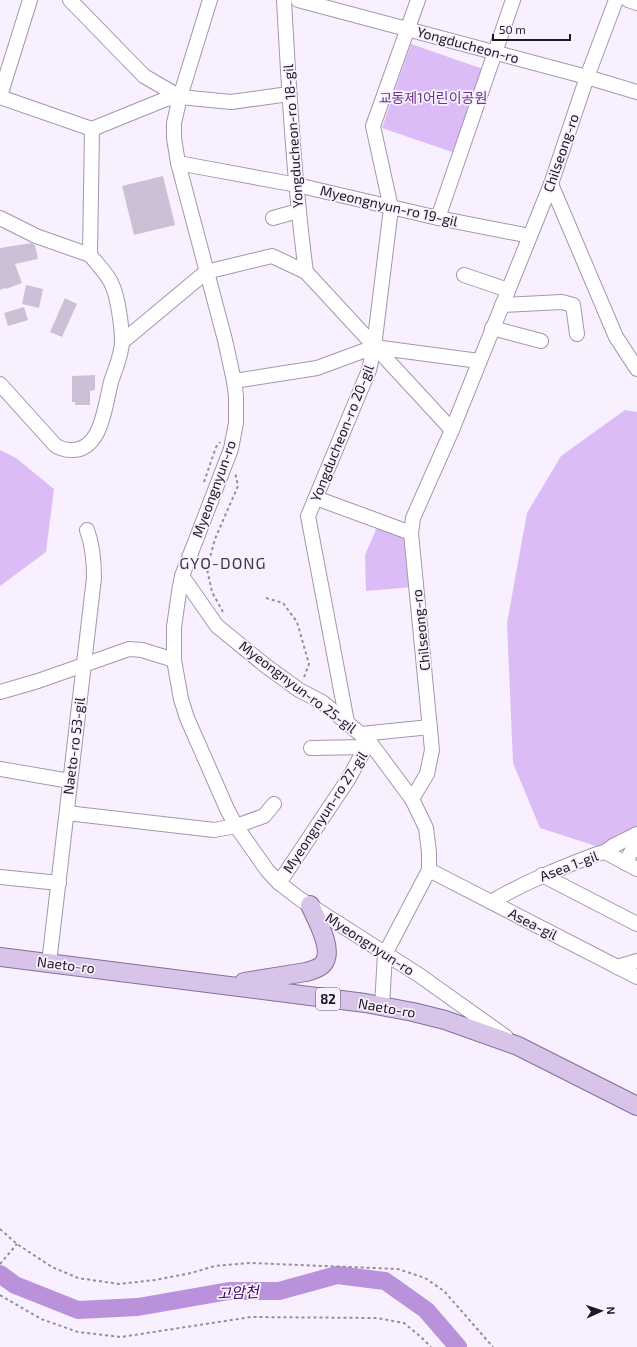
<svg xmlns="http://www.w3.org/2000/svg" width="637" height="1347" font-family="'Exo 2','Noto Sans KR',sans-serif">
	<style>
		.green { fill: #dcbcf7 }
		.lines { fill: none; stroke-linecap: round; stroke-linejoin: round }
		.river { stroke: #ba91db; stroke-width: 18 }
		.building { fill: #ccc0d7 }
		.minor-casing { stroke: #a397ae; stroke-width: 16 }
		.major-casing { stroke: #856e98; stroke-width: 20 }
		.path { stroke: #958e9a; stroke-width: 2; stroke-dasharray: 3 3; stroke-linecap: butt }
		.minor { stroke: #fff; stroke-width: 14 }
		.major { stroke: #d7c4e8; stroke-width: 18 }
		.labels { text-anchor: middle; stroke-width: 3.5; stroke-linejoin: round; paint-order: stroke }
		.shield { fill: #f8f0ff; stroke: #5f5964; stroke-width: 1 }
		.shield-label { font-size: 13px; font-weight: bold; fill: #1d1821 }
		.street-label { font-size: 14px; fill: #1d1821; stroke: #f8f0ff }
		.park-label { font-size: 14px; fill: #69358d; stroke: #f8f0ff }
		.water-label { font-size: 15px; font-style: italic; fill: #3f015f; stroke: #f8f0ff }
		.quarter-label { font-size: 16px; letter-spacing: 1px; fill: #43394c; stroke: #f8f0ff }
	</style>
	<rect width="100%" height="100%" fill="#f8f0ff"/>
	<!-- green -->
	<g class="green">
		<path d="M411,44L483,69L455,153L382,128Z"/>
		<path d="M625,410L637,412V830L605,849L540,828L513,763L507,623L527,513L561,456Z"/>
		<path d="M0,450L16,458L54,489L46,552L0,586Z"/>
		<path d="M378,525L406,534L413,587L366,591L365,555Z"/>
	</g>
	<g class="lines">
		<!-- river -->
		<path class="river" d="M0,1274L15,1285L78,1310L138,1307L229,1291H279L337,1275L385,1281L426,1310L458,1347"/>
	</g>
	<!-- building -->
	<g class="building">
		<path d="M163,176L175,225L134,235L122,186Z"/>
		<path d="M31,243L35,245L38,259L15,264L22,283L6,289L5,288L0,290V248Z"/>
		<path d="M26,285L43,289L39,308L22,304Z"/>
		<path d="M65,298L77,304L62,337L50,332Z"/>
		<path d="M24,307L28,320L8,326L4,313Z"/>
		<path d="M95,375V390L90,391V405H75V402H72V376Z"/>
	</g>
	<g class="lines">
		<defs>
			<g id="minor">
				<path d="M70,0L144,76L180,97"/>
				<path d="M210,0L180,97L174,123V138L178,163L225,340L234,381L236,396V423L231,449L182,576L179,592L174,627V660L181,699L187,718L227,809L236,826L255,853L267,870L279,883L300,899L419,975L506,1037"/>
				<path d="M284,0C289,91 294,182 306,272"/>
				<path d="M298,0L587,77L637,92"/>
				<path d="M628,0L637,3"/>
				<path d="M0,96L30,0"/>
				<path d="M0,97L92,129L166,99L180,97L231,102L289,94"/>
				<path d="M178,163L297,185L438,218L530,236"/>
				<path d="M551,184L616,337L637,369"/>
				<path d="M0,218L36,236L90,255"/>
				<path d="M273,218L298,211"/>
				<path d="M438,218L513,0"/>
				<path d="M464,275L508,290"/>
				<path d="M502,305L562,302L573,305L577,334"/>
				<path d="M492,328L541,341"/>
				<path d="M122,342L206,272L272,256L306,272L452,430"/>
				<path d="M234,381L317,368L374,347L479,361"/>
				<path d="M0,384L55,445C60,449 65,450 72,450C102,450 105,405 111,382C115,369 122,355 122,341C122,328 118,299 113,287C109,275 98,265 90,255L92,129"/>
				<path d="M316,498L411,533"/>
				<path d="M182,576L217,626L266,666L299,690L322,702L369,741L412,799"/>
				<path d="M0,692L38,681L129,649L142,650L174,660"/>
				<path d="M347,722L308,516L369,370L374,347L391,208L373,126L418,0"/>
				<path d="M361,734L430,727"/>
				<path d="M311,748L366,747"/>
				<path d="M0,769L70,781"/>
				<path d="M67,813L214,830L236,826L264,816L274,804"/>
				<path d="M605,852L613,846L637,834"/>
				<path d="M625,863L637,842"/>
				<path d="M429,870L637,977"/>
				<path d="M542,875L637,924"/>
				<path d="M0,877L59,883"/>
				<path d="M279,883L349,778L369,741"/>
				<path d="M491,902C525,882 560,868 597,854L605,852L637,869"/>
				<path d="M49,963L94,578C94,562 93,546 87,530"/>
				<path d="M617,967L637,961"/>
				<path d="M382,1006L385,954L429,870V852L426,828L412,799L427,774L432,750L411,533L413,518L452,430L551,184L587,77L616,0"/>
			</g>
			<g id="major">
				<path d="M0,957L365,1003L413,1012L445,1020L518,1046L637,1106"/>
				<path d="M244,982L306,972C312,970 319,969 323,964C335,950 316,919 310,905"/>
			</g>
		</defs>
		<!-- minor casing -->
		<use href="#minor" class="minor-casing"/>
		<!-- major casing -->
		<use href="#major" class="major-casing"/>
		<!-- path -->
		<g class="path">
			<path d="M204,482L216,447L220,442"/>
			<path d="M266,598L283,603L297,622L309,664L303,680"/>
			<path d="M223,612L212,592L207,569L215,539L238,486L235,472"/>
			<path d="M0,1229L17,1244L52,1267L78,1278L119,1284L155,1280L191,1273L215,1266L251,1263L398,1269L425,1278L444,1291L493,1347"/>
			<path d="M0,1264L17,1244"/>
			<path d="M0,1295L41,1319L78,1332L121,1337L251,1317L377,1318L404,1323L421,1337L431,1347"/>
		</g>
		<!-- minor -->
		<use href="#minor" class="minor"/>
		<!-- major -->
		<use href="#major" class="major"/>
	</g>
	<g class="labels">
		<!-- shield labels -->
		<rect class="shield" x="316" y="988" width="24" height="22" rx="3"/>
		<g class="shield-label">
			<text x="328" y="1004">82</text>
		</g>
		<!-- street labels -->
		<g class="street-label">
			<text transform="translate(468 45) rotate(15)" y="5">Yongducheon-ro</text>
			<text transform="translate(293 136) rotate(-94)" y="5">Yongducheon-ro 18-gil</text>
			<text transform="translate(561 153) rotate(-71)" y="5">Chilseong-ro</text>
			<text transform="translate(389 206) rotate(13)" y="5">Myeongnyun-ro 19-gil</text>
			<text transform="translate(342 433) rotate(-68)" y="5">Yongducheon-ro 20-gil</text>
			<text transform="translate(214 489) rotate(-70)" y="5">Myeongnyun-ro</text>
			<text transform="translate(421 630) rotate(-96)" y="5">Chilseong-ro</text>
			<text transform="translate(298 687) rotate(37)" y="5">Myeongnyun-ro 25-gil</text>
			<text transform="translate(74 746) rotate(-83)" y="5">Naeto-ro 53-gil</text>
			<text transform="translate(325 812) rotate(-57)" y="5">Myeongnyun-ro 27-gil</text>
			<text transform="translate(569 866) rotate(-21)" y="5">Asea 1-gil</text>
			<text transform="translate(533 924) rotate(27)" y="5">Asea-gil</text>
			<text transform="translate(370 944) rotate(33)" y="5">Myeongnyun-ro</text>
			<text transform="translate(66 965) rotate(7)" y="5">Naeto-ro</text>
			<text transform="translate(387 1008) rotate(10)" y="5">Naeto-ro</text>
		</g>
		<!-- park labels -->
		<g class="park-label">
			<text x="433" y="103">교동제1어린이공원</text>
		</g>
		<!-- water labels -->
		<g class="water-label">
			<text transform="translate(238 1293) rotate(-3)" y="5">고암천</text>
		</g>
		<!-- quarter labels -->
		<g class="quarter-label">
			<text x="223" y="569">GYO-DONG</text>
		</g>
	</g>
	<!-- north arrow -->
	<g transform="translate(601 1311) rotate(87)" stroke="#f8f0ff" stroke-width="3" paint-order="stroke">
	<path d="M0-3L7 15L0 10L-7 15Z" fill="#1d1821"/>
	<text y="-6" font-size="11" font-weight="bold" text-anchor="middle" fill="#1d1821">N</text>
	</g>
	<!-- scale -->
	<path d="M493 34v6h77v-6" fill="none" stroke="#1d1821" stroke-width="2"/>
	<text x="499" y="34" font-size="12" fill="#1d1821" stroke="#f8f0ff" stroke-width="3" paint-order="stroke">50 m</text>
</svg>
